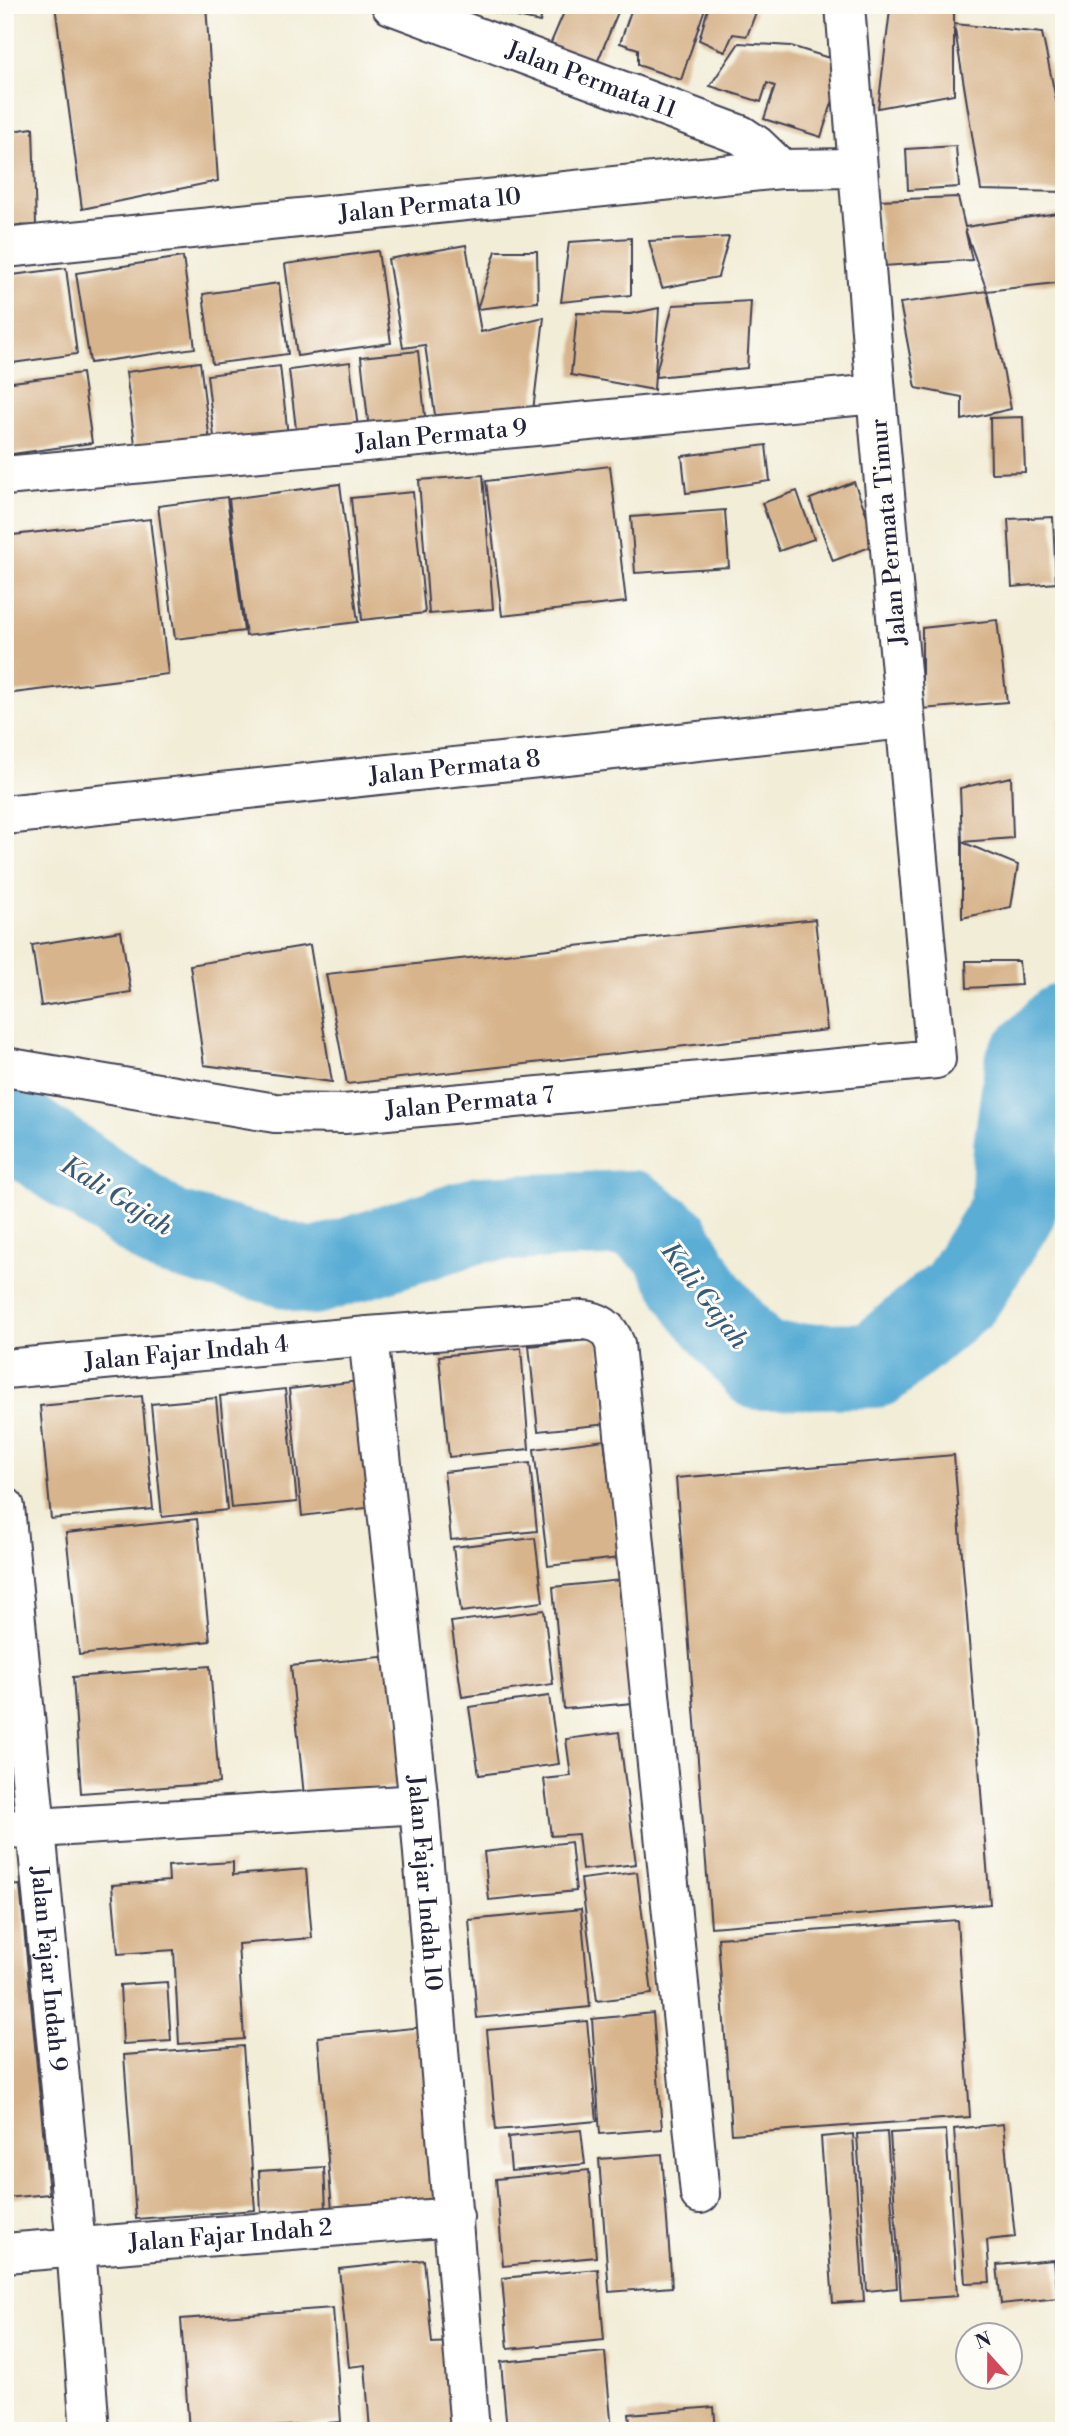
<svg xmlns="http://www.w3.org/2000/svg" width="1069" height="2436" font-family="'Libre Bodoni',serif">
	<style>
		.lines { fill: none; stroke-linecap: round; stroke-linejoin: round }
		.river { stroke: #5aadd5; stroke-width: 86 }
		.building { fill: #d7b48b }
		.minor-casing { stroke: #414052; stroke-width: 42 }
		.minor { stroke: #fff; stroke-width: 38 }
		.labels { text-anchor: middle; stroke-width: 6; stroke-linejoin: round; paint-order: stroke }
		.street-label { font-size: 24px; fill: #22223b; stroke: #fdfcf7 }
		.water-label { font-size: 26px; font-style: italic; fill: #385a79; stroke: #fdfcf7 }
	</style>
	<rect width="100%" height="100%" fill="#fdfcf7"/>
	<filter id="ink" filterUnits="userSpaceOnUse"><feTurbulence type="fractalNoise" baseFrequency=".0143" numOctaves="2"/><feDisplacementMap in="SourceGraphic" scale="14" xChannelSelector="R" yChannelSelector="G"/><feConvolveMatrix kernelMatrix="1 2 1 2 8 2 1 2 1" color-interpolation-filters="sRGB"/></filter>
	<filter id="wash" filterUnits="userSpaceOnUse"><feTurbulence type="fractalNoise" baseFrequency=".00686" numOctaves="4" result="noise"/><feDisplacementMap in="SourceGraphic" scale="28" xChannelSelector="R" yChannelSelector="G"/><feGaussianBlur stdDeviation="1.57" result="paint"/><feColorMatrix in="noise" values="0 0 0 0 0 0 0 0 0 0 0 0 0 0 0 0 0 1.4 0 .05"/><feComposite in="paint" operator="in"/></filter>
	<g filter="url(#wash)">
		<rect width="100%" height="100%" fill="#f2edd7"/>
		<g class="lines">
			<!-- river -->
			<path class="river" d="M5,1129L14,1128L167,1232L313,1272L481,1219L631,1213L670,1242L703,1299L760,1367L875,1365L961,1293L1013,1210L1016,1148L1028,1063L1064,1026"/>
		</g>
		<g id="blocks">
			<!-- building -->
			<g class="building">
				<path d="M55,5H206L218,181L82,209Z"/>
				<path d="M497,5H544L540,22L494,12Z"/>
				<path d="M567,5H621L597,63L550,45Z"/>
				<path d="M633,5H706L681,80L638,65V49L620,43Z"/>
				<path d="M709,5H738L756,12L747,36L733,34L725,52L699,40Z"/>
				<path d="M915,5H954V94L878,108L890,10Z"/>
				<path d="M954,24L1042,33L1064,137V192L981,190Z"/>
				<path d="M739,43L791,46L845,63L821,137L764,119L775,86L767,83L761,102L710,86Z"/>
				<path d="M33,128L36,226L5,225V132Z"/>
				<path d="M956,146L959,187L908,190L906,149Z"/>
				<path d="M958,197L965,227L1064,212V282L987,291L965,229L972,260L883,266L878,200Z"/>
				<path d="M729,237L718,277L662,288L649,241Z"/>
				<path d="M631,238V295L561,302L569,242Z"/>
				<path d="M466,245L481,332L544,317L533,411L435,415L425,345L403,348L388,259Z"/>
				<path d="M378,251L391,343L297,356L285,264Z"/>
				<path d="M496,251H537L538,302L477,309Z"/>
				<path d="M183,257L195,348L90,363L76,273Z"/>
				<path d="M66,268L77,354L5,364V276Z"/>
				<path d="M279,283L288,354L212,364L203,294Z"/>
				<path d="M987,291L1011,409L962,420V397L916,388L900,303Z"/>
				<path d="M751,301L747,368L655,377L673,305Z"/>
				<path d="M659,308L654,390L571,375L577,313L630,314Z"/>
				<path d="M418,351L426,425L369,430L361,357Z"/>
				<path d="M200,362L210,442L136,452L126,372Z"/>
				<path d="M350,362L358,429L297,437L289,370Z"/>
				<path d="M280,366L288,436L215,445L207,375Z"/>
				<path d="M82,373L92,443L5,455V383Z"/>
				<path d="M1023,417L1025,472L991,473L990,418Z"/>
				<path d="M766,445L770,481L686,493L682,456Z"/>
				<path d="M610,466L626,602L502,616L486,481Z"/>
				<path d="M483,475L493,609L429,614L419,480Z"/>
				<path d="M854,482L878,544L833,561L810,499Z"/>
				<path d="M340,484L358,622L246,636L229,499Z"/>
				<path d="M797,491L814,539L779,551L762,503Z"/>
				<path d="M413,492L425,613L362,620L351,498Z"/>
				<path d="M227,497L244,631L175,639L158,506Z"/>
				<path d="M725,510L729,567L635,573L631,517Z"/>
				<path d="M1053,517L1056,583L1012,587L1008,519Z"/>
				<path d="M150,519L168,674L5,694V536Z"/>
				<path d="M997,620L1007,702L922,709V628Z"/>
				<path d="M1059,721H1064V799H1061Z"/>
				<path d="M1011,777L1013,838L962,842L960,788Z"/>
				<path d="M962,842L1018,865L1011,907L962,918Z"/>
				<path d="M815,919L827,1030L347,1084L326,974Z"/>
				<path d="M121,931L131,992L41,1006L32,945Z"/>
				<path d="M310,945L332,1082L204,1065L190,965Z"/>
				<path d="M966,961H1019L1021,985L967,988Z"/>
				<path d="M599,1339L608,1424L538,1431L529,1346Z"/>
				<path d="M521,1348L529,1449L449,1457L439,1356Z"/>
				<path d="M368,1380L382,1506L302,1516L289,1389Z"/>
				<path d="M285,1389L297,1502L231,1508L220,1396Z"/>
				<path d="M142,1396L153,1509L51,1519L40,1406Z"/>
				<path d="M216,1398L227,1510L162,1517L151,1404Z"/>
				<path d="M604,1440L619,1558L548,1566L534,1449Z"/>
				<path d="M954,1455L990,1904L711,1927L676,1478Z"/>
				<path d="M530,1463L537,1531L451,1540L444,1472Z"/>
				<path d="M197,1519L210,1641L79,1655L66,1533Z"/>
				<path d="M535,1538L543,1602L461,1612L453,1547Z"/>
				<path d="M621,1580L633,1703L564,1709L553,1587Z"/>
				<path d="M544,1610L553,1684L462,1697L451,1622Z"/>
				<path d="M391,1656L404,1786L304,1796L291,1666Z"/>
				<path d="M210,1666L219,1783L81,1793L73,1677Z"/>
				<path d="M549,1696L559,1764L479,1775L469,1707Z"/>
				<path d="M619,1732L636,1864L582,1870L578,1834L551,1836L544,1779L571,1776L566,1739Z"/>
				<path d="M571,1842L576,1891L489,1900L484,1852Z"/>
				<path d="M233,1862V1875L306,1869L312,1938L238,1944L244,2039L179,2044L174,1950L118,1954L112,1885L169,1881L168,1866Z"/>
				<path d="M637,1872L652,1994L597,2001L581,1879Z"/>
				<path d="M20,1885L49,2194L5,2198V1886Z"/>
				<path d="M581,1909L590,2007L477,2018L469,1920Z"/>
				<path d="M957,1920L970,2117L732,2134L718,1938Z"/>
				<path d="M167,1982L171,2041L123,2044L120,1985Z"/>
				<path d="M653,2013L662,2129L600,2134L592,2019Z"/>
				<path d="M587,2021L597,2121L496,2130L487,2030Z"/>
				<path d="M424,2027L437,2201L332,2210L318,2037Z"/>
				<path d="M243,2046L255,2210L136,2219L124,2055Z"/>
				<path d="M1003,2124L1015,2237L987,2240L990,2282L965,2283L954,2129Z"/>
				<path d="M581,2130L585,2164L511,2171L508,2137Z"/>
				<path d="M946,2130L957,2296L901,2300L890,2133Z"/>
				<path d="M887,2132L897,2288L867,2291L857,2134Z"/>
				<path d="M853,2134L864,2301L833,2303L821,2137Z"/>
				<path d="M662,2154L672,2287L609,2292L599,2159Z"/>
				<path d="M324,2167L326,2209L261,2213L259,2171Z"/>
				<path d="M589,2170L596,2257L503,2266L496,2179Z"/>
				<path d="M424,2260L432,2343L452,2342L460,2431H370L365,2365L349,2367L339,2269Z"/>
				<path d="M1054,2260L1058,2298L1001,2304L997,2265Z"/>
				<path d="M598,2269L604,2340L508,2349L502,2278Z"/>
				<path d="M333,2308L341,2422L219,2431H189L181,2319Z"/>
				<path d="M605,2352L612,2431H507L501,2362Z"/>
				<path d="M714,2407L716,2431H631L629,2414Z"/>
			</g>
		</g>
	</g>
	<g filter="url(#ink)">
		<use href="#blocks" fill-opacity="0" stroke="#414052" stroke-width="2"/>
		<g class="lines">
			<defs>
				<g id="minor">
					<path id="s1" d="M391,5L741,135L756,145L781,169"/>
					<path id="s2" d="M5,248L781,169L856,168"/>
					<path id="s3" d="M5,476L876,394"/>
					<path id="s4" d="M5,815L904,719"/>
					<path id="s5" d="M5,1067L275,1113L344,1114L936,1059L876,394L845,5"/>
					<path id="s6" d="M368,1336L419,1804L470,2431"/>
					<path id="s7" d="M5,1369L368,1336L582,1320C600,1321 609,1328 615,1344L700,2194"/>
					<path id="s8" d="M5,1507L76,2246L90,2431"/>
					<path d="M5,1830L419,1804"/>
					<path id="s9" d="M5,2253L454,2217"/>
				</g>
			</defs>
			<!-- minor casing -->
			<use href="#minor" class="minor-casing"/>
			<!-- minor -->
			<use href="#minor" class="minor"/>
		</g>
	</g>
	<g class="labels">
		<!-- street labels -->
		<g class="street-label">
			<text dy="8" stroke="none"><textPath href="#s1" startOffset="214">Jalan Permata 11</textPath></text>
			<text dy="8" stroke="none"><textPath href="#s2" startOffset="427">Jalan Permata 10</textPath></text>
			<text dy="8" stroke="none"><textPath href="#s3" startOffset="438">Jalan Permata 9</textPath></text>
			<text transform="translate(888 532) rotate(-95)" y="8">Jalan Permata Timur</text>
			<text dy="8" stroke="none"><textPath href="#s4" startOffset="452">Jalan Permata 8</textPath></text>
			<text dy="8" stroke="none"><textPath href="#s5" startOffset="469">Jalan Permata 7</textPath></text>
			<text dy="8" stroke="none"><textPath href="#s7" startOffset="182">Jalan Fajar Indah 4</textPath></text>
			<text dy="8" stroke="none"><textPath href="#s6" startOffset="550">Jalan Fajar Indah 10</textPath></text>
			<text dy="8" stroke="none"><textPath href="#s8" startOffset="464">Jalan Fajar Indah 9</textPath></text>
			<text dy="8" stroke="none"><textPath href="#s9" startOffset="226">Jalan Fajar Indah 2</textPath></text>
		</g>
		<!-- water labels -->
		<g class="water-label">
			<text transform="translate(117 1195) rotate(32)" y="9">Kali Gajah</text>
			<text transform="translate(705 1295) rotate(53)" y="9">Kali Gajah</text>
		</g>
	</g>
	<!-- margin -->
	<rect width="1069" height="2436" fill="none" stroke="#fdfcf7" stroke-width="28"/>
	<!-- north arrow -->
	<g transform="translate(989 2356) rotate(339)"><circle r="33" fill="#fdfcf7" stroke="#a5a5ac" stroke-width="2"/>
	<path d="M0-5L12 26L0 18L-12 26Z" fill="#d1495b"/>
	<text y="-10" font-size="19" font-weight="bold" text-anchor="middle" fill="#22223b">N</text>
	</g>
</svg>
